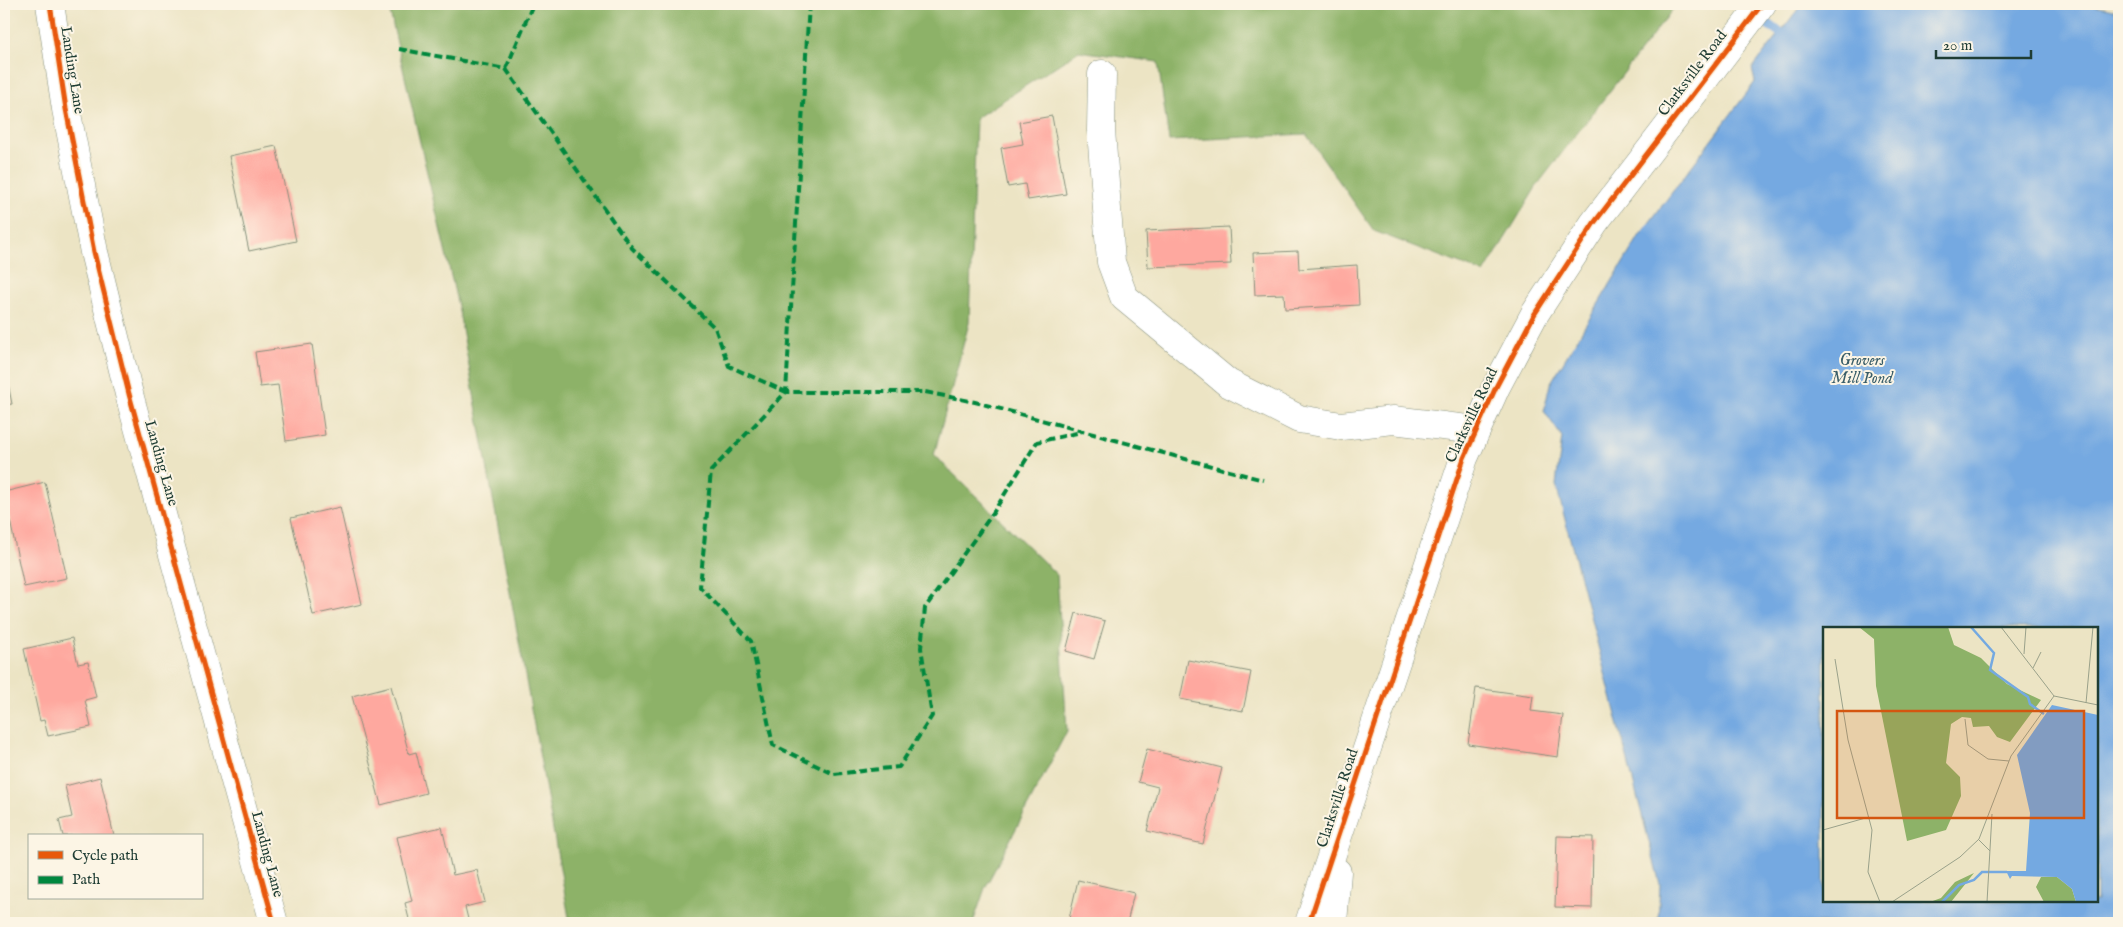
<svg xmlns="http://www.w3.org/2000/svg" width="2123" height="927" font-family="'IM FELL English',serif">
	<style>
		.forest { fill: #8db268; stroke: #56784e }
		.water { fill: #74a9e1; stroke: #4a738a; fill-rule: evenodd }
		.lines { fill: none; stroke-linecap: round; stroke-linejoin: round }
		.stream { stroke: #74a9e1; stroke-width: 10 }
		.building { fill: #fea89f }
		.minor-casing { stroke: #86907c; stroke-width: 29 }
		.minor { stroke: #fff; stroke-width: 28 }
		.quiet { stroke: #00873e; stroke-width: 4; stroke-dasharray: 8 4; stroke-linecap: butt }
		.cycleway-casing { stroke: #fcf5e5; stroke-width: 8 }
		.cycleway { stroke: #e8590c; stroke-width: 5 }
		.labels { text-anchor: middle; stroke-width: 4; stroke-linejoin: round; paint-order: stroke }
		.street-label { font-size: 15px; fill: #1f3d34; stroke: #fcf5e5 }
		.water-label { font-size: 16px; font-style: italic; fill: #395d68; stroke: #fcf5e5 }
		.inset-river { fill: none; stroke: #74a9e1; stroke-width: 2.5 }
		.inset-road { fill: none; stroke: #9aa18a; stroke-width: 1 }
		.view { fill: #d45610; fill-opacity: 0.15; stroke: #d45610; stroke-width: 2.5 }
		.inset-edge { fill: none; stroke: #1f3d34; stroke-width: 2.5 }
	</style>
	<rect width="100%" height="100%" fill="#fcf5e5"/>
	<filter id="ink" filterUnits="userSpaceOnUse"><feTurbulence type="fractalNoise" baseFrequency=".02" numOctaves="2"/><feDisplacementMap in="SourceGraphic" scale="10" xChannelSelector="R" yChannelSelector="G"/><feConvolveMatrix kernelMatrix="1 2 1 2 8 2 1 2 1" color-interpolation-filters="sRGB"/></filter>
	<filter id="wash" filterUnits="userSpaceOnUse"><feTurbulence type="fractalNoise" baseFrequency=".0096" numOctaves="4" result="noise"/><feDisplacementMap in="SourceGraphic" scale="20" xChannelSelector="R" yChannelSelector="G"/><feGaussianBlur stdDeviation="1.12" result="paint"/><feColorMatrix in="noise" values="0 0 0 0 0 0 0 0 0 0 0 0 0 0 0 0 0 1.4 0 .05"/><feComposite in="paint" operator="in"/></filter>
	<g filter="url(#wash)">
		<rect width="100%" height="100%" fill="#ece4c4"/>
		<!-- forest -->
		<path class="forest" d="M388,4H1677L1538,184L1484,273L1374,231L1306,134L1169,141L1158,62L1079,51L976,118L969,323L934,455L1057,575L1067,731L985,888L973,923H570L458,306Z"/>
		<!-- water -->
		<path class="water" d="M1802,4H2083L2119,11V923H1658L1660,884L1556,485L1562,437L1544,411L1550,384L1640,235L1755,82L1752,69ZM1824,628H2097V901H1824Z"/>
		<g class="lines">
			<!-- stream -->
			<path class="stream" d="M1741,4L1780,33"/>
		</g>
		<g id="blocks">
			<!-- building -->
			<g class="building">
				<path d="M1052,116L1066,194L1028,200L1025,184L1008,187L1001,148L1023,144L1019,122Z"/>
				<path d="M276,146L296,241L249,251L229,156Z"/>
				<path d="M1229,227L1231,264L1148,267L1146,231Z"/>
				<path d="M1298,251L1299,269L1357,265L1359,305L1285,309L1284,294L1255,295L1253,253Z"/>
				<path d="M312,344L325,435L286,441L278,385L260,387L255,352Z"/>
				<path d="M4,363L12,404L4,405Z"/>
				<path d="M45,482L67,578L24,587L4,492Z"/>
				<path d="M340,507L362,604L313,615L291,518Z"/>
				<path d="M1076,613L1105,621L1094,659L1066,651Z"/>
				<path d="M72,638L78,664L88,662L96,697L85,700L91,727L48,736L44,720L40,721L24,649Z"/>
				<path d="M1188,660L1251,672L1243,711L1180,699Z"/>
				<path d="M391,686L409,754L416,752L426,793L381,805L352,696Z"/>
				<path d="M1476,688L1533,696L1531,711L1563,715L1558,757L1468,744Z"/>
				<path d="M1147,749L1222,768L1203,844L1147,831L1158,787L1138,782Z"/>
				<path d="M100,777L114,836H63L59,820L72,817L65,786Z"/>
				<path d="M442,827L453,875L477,870L485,902L465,907L469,923H410L405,903L412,901L397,837Z"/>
				<path d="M1557,836L1593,837L1592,908L1555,907Z"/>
				<path d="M1078,880L1134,893L1127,923H1068Z"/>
			</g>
		</g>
	</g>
	<g filter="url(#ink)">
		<use href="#blocks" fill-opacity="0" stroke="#86907c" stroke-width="1"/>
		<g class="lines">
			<defs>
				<g id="minor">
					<path d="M50,4L66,109L94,252L129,394L274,923"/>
					<path d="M1102,74L1101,130L1111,262L1124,297L1228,383L1299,419L1341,426L1393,420L1476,430"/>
					<path d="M1309,923L1464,458L1496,387L1534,315L1594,223L1762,4"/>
					<path d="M1333,923L1337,872"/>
				</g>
			</defs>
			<!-- minor casing -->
			<use href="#minor" class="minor-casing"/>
			<!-- minor -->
			<use href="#minor" class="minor"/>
			<!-- quiet -->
			<g class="quiet">
				<path d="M809,4L786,392H925L975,402L1263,480"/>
				<path d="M399,49L506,69L632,248L715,328L729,366L786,392L711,471L700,587L751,641L773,745L834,774L899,767L932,716L921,648L925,608L993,513L1037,442L1081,432"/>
				<path d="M506,69L533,4"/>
			</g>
			<defs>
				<g id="cycleway">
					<path d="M50,4L66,109L94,252L129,394L274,923"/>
					<path d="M1309,923L1464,458L1496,387L1534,315L1594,223L1762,4"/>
				</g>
			</defs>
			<!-- cycleway casing -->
			<use href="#cycleway" class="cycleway-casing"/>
			<!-- cycleway -->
			<use href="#cycleway" class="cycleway"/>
		</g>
	</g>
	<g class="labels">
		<!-- street labels -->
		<g class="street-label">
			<text transform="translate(73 70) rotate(81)" y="5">Landing Lane</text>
			<text transform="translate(1692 73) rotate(-53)" y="5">Clarksville Road</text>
			<text transform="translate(1471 415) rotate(-65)" y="5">Clarksville Road</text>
			<text transform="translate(162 463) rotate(74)" y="5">Landing Lane</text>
			<text transform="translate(1337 798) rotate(-72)" y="5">Clarksville Road</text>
			<text transform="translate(268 854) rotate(75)" y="5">Landing Lane</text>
		</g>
		<!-- water labels -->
		<g class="water-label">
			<text x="1862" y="365">Grovers<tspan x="1862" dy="18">Mill Pond</tspan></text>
		</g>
	</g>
	<!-- overview -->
	<g transform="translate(1823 627)">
		<rect width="275" height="275" fill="#ece4c4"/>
		<path d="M36,0H125L131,18L158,31L184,57L218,73L187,115L174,110L166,99L150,100L148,91L139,90L128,97L123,136L137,150L138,169L123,203L84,214L53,59L51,12ZM151,246L128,275H107L118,271L132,255ZM218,250H234L249,262L253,275H221L213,260Z" fill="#8db268"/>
		<path d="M229,78L275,88V275H253L249,262L234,250L189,249L187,252L183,244H203L207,186L194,128Z" fill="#74a9e1"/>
		<path class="inset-river" d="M148,0L171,26L167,43L205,70L207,77L221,87M119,275L136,258L151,253L159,245H184"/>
		<path class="inset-road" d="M178,0L231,69L275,78M201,27L203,0M12,32L25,113L49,203L45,245L57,275M210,41L218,25M263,76L270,0M142,92L145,118L165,132L186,134M0,203L46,190M156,213L167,224M69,275L137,230L156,212L188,129L231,69M164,275L169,187"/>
		<path class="view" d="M14,84H261V191H14Z"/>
		<rect width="275" height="275" class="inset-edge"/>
	</g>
	<!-- margin -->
	<rect width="2123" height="927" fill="none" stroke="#fcf5e5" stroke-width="20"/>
	<!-- legend -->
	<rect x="28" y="834" width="175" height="65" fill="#fcf5e5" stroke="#a4ab9e"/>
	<rect x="38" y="851" width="25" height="8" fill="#e8590c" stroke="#a4ab9e"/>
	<text x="72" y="860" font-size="15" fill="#1f3d34">Cycle path</text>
	<rect x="38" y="876" width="25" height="8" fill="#00873e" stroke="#a4ab9e"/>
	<text x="72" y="884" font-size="15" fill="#1f3d34">Path</text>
	<!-- scale -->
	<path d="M1936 50v8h95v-8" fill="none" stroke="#1f3d34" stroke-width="2.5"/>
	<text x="1943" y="50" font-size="15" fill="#1f3d34" stroke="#fcf5e5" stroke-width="4" paint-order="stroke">20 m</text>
</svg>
